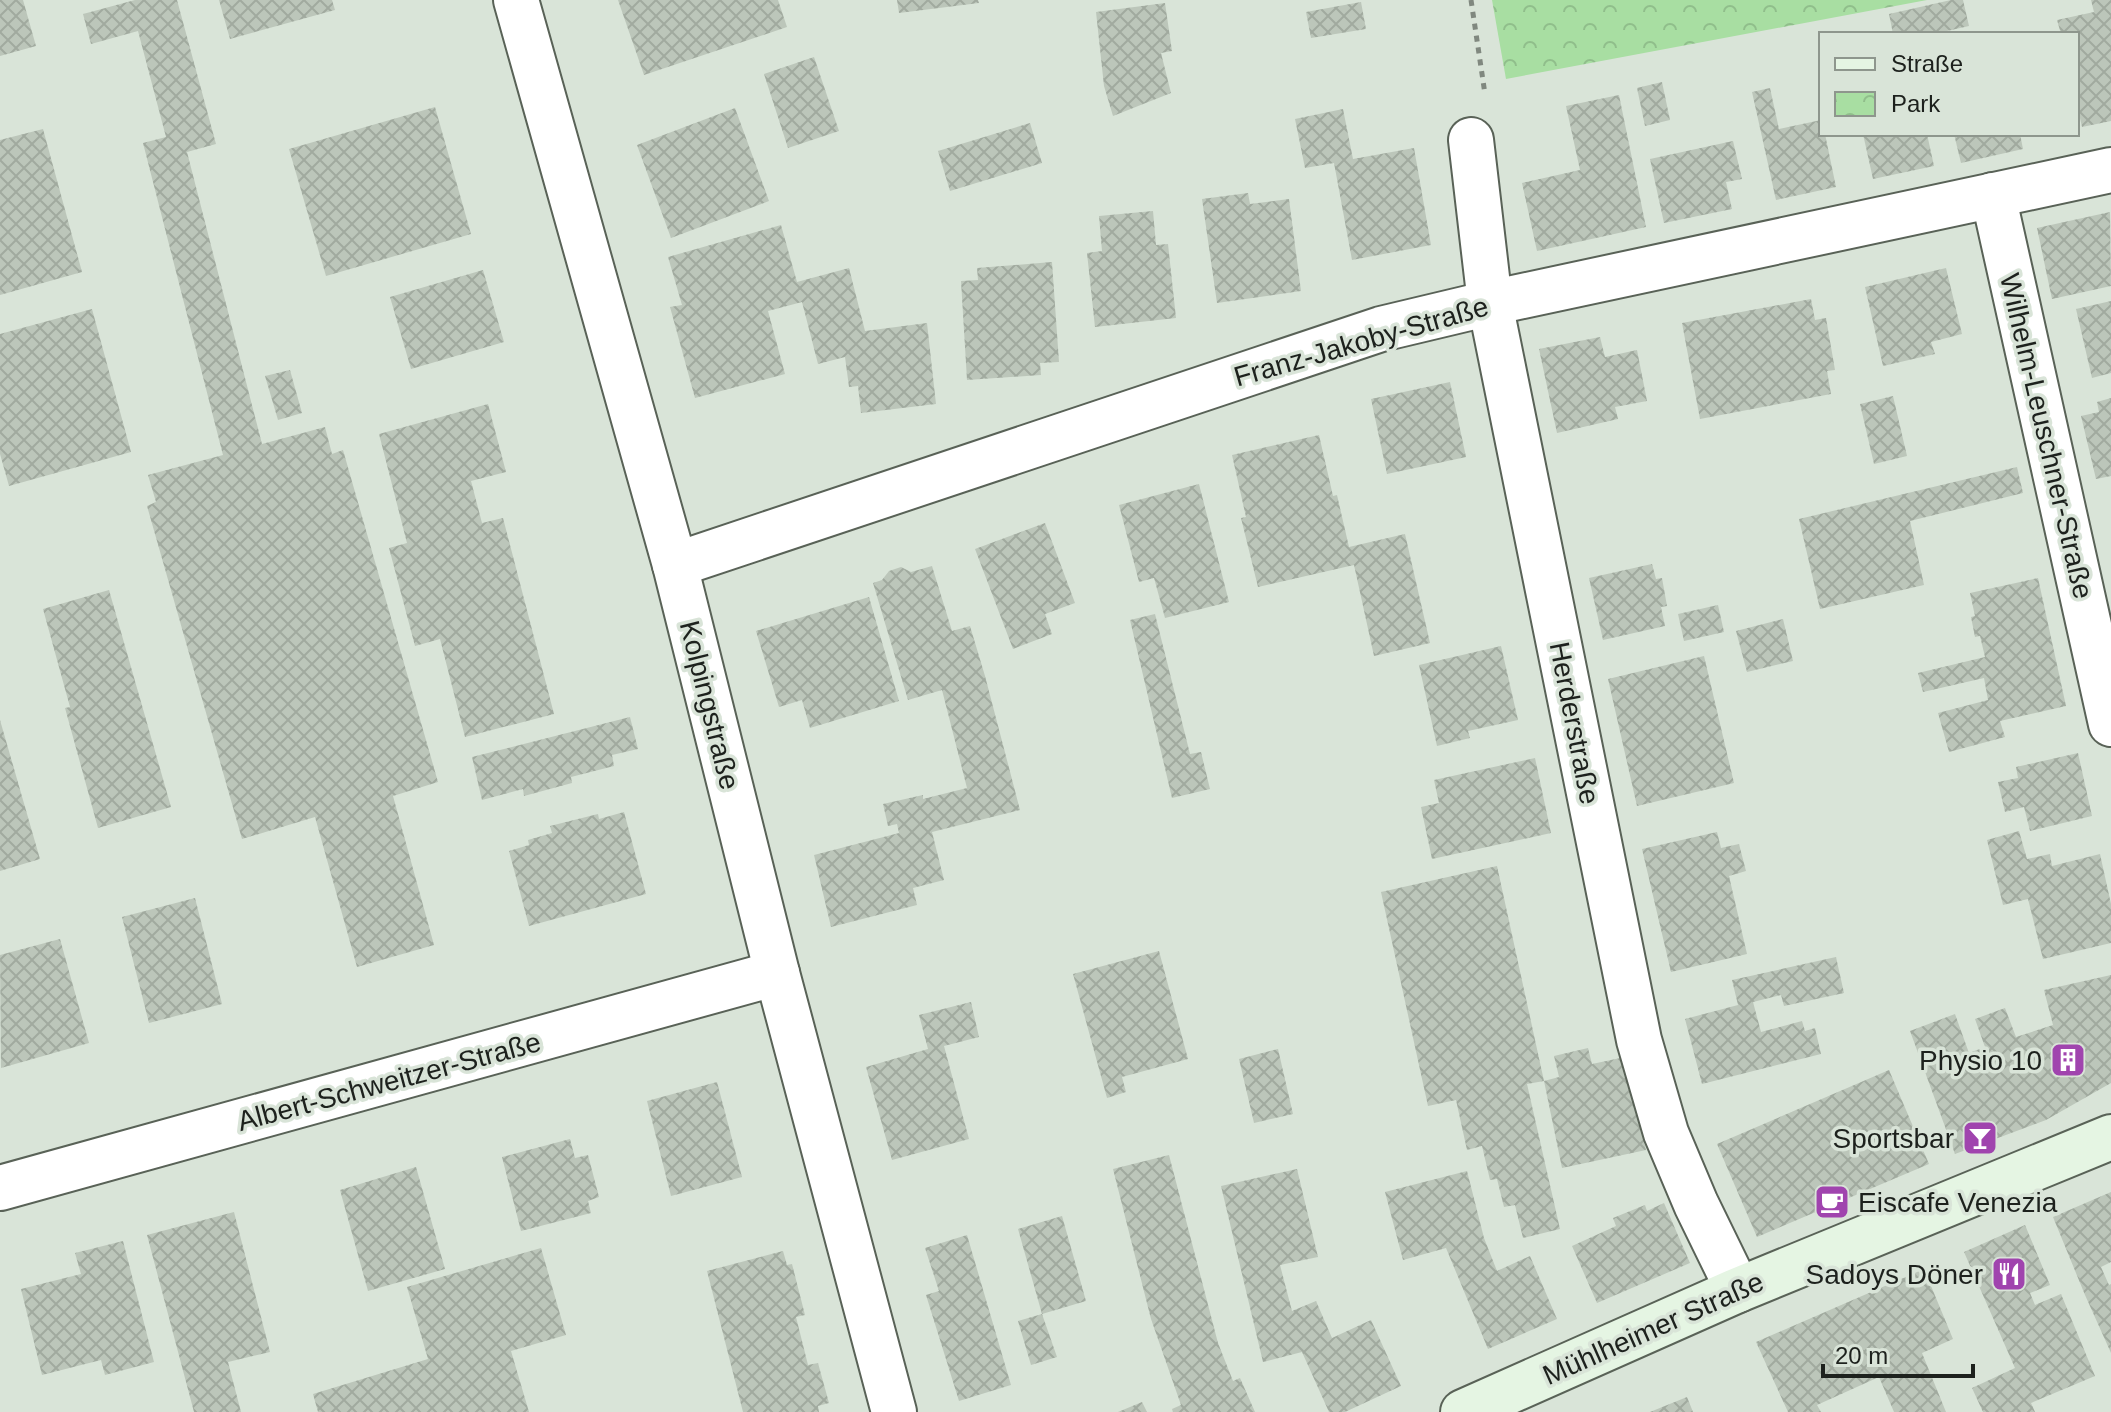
<svg xmlns="http://www.w3.org/2000/svg" width="2111" height="1412" font-family="Arial,sans-serif">
	<style>
		.park { fill: url(#park-crowns) }
		.building { fill: url(#building-cross-hatch) }
		.lines { fill: none; stroke-linecap: round; stroke-linejoin: round }
		.street-casing { stroke: #596257; stroke-width: 48 }
		.secondary-casing { stroke: #596257; stroke-width: 48 }
		.path { stroke: #80887f; stroke-width: 5; stroke-dasharray: 6 6; stroke-linecap: butt }
		.street { stroke: #fff; stroke-width: 44 }
		.secondary { stroke: #e5f5e3; stroke-width: 44 }
		.labels { text-anchor: middle; stroke-width: 7; stroke-linejoin: round; paint-order: stroke }
		.street-label { font-size: 28px; fill: #1d211d; stroke: #d9e4d8 }
		.poi-label { font-size: 28px; fill: #1d211d; stroke: #d9e4d8; text-anchor: end }
	</style>
	<defs>
		<pattern id="park-crowns" width="20" height="18" patternUnits="userSpaceOnUse" patternTransform="scale(2)"><rect width="20" height="18" fill="#a8dea2"/><path d="M2 6a3 3 0 1 1 6 0M12 15a3 3 0 1 1 6 0" fill="none" stroke="#90be8b"/></pattern>
		<pattern id="building-cross-hatch" width="8" height="8" patternUnits="userSpaceOnUse" patternTransform="scale(2)"><rect width="8" height="8" fill="#bcc6ba"/><path d="M0 0l8 8M0 8l8-8" fill="none" stroke="#a1aa9f"/></pattern>
	</defs>
	<rect width="100%" height="100%" fill="#d9e4d8"/>
	<!-- park -->
	<path class="park" d="M1492,0H1927L1506,79Z"/>
	<!-- building -->
	<g class="building">
		<path d="M0,0H23L36,46L0,56Z"/>
		<path d="M135,0H177L216,144L187,152L262,444L325,427L332,454L343,450L438,782L393,796L434,945L357,967L315,817L242,839L147,506L156,502L148,475L223,455L143,143L166,137L138,31L91,44L83,14Z"/>
		<path d="M219,0H332L335,10L230,39Z"/>
		<path d="M618,0H778L787,27L644,75Z"/>
		<path d="M897,0H978L979,3L899,13Z"/>
		<path d="M1951,0H1963L1969,26L1934,34H1893L1889,14Z"/>
		<path d="M2091,0H2111V121L2082,127L2077,105V34H2061L2057,20L2094,12Z"/>
		<path d="M1361,2L1366,29L1311,38L1306,12Z"/>
		<path d="M1165,3L1172,51L1161,53L1171,93L1113,116L1104,86L1096,12Z"/>
		<path d="M814,57L839,131L788,148L764,74Z"/>
		<path d="M1662,82L1670,120L1645,126L1637,88Z"/>
		<path d="M1770,88L1779,129L1821,120V134H1825L1836,187L1776,200L1752,92Z"/>
		<path d="M1619,95L1646,227L1537,251L1522,183L1580,170L1566,106Z"/>
		<path d="M435,107L471,234L326,276L289,149Z"/>
		<path d="M735,108L769,201L671,238L637,145Z"/>
		<path d="M1343,109L1353,159L1414,148L1431,245L1352,260L1334,163L1305,168L1295,119Z"/>
		<path d="M1030,123L1042,163L950,191L938,151Z"/>
		<path d="M43,129L82,272L0,295V140Z"/>
		<path d="M1863,134H1927L1934,166L1873,179Z"/>
		<path d="M1954,134H2020L2023,149L1961,163Z"/>
		<path d="M1733,141L1742,179L1726,182L1732,209L1664,223L1650,159Z"/>
		<path d="M1248,193L1250,204L1289,199L1301,291L1217,303L1202,199Z"/>
		<path d="M1153,211L1156,245L1168,244L1176,318L1095,327L1087,253L1102,251L1099,216Z"/>
		<path d="M2110,212L2111,286L2052,299L2037,228Z"/>
		<path d="M781,225L797,282L849,268L865,331L927,323L936,404L861,413L858,386L849,387L845,357L818,364L802,302L768,311L785,374L695,398L670,307L682,305L668,257Z"/>
		<path d="M1052,262L1059,362L1040,363L1041,375L967,380L961,281L978,280L977,268Z"/>
		<path d="M1946,268L1962,334L1931,342L1935,354L1883,366L1865,287Z"/>
		<path d="M483,270L504,342L411,369L390,297Z"/>
		<path d="M1811,299L1815,320L1826,318L1835,370L1827,371L1831,394L1700,419L1682,323Z"/>
		<path d="M2111,301V373L2092,378L2076,309Z"/>
		<path d="M92,309L131,452L9,486L0,454V334Z"/>
		<path d="M1600,337L1605,357L1637,350L1647,401L1615,407L1618,419L1557,433L1539,349Z"/>
		<path d="M290,370L302,413L278,420L265,376Z"/>
		<path d="M1450,382L1466,457L1387,474L1371,399Z"/>
		<path d="M1893,396L1907,456L1874,464L1860,404Z"/>
		<path d="M2111,398V476L2096,479L2081,416L2099,412L2097,402Z"/>
		<path d="M488,404L506,472L471,481L482,523L503,518L554,714L465,737L440,639L415,646L389,548L407,543L379,434Z"/>
		<path d="M1319,435L1333,496L1337,495L1349,547L1405,534L1430,643L1374,656L1354,565L1258,587L1241,518L1246,517L1232,455Z"/>
		<path d="M2017,467L2023,493L1910,521L1924,585L1820,609L1799,519Z"/>
		<path d="M1199,484L1229,602L1165,618L1154,578L1139,582L1119,505Z"/>
		<path d="M1045,523L1075,603L1045,614L1052,634L1013,649L975,549Z"/>
		<path d="M1652,564L1656,579L1662,578L1667,606L1661,607L1665,626L1603,640L1589,578Z"/>
		<path d="M932,566L952,631L970,626L985,676L1020,810L932,832L944,880L913,888L917,905L831,927L814,855L899,833L897,824L888,826L883,804L923,795V799L967,788L942,690L908,700L873,583L882,580L889,571L901,567L911,572Z"/>
		<path d="M2038,578L2066,706L2000,721L2005,737L1949,752L1938,713L1988,700L1984,678L1923,692L1918,673L1985,657L1980,636L1975,637L1971,617L1975,616L1970,593Z"/>
		<path d="M109,590L171,807L98,828L65,708L70,707L43,609Z"/>
		<path d="M869,597L899,701L810,728L802,700L779,707L756,631Z"/>
		<path d="M1718,605L1724,632L1684,641L1678,614Z"/>
		<path d="M1155,614L1190,754L1201,752L1210,789L1172,798L1130,620Z"/>
		<path d="M1783,619L1793,661L1747,672L1736,631Z"/>
		<path d="M1501,646L1518,720L1468,731L1470,738L1437,746L1419,665Z"/>
		<path d="M1704,656L1734,783L1637,806L1608,679Z"/>
		<path d="M630,717L638,749L612,755L614,766L571,777L572,783L524,796L523,789L482,800L472,757Z"/>
		<path d="M0,720L40,859L0,871Z"/>
		<path d="M2078,753L2092,816L2030,831L2024,807L2005,812L1998,782L2018,778L2016,767Z"/>
		<path d="M1535,758L1551,833L1432,859L1421,807L1439,803L1434,780Z"/>
		<path d="M624,812L646,894L529,926L509,851L529,845L528,840L552,833L550,826L598,814L599,819Z"/>
		<path d="M2019,831L2027,859L2050,854L2052,866L2100,854L2111,904V943L2043,959L2028,899L2003,905L1987,840Z"/>
		<path d="M1717,832L1721,848L1739,844L1746,871L1729,876L1747,954L1671,972L1642,849Z"/>
		<path d="M1497,866L1544,1081L1527,1084L1560,1229L1523,1238L1515,1205L1504,1207L1497,1179L1490,1180L1482,1146L1467,1150L1456,1100L1428,1106L1381,892Z"/>
		<path d="M195,898L222,1004L149,1023L122,917Z"/>
		<path d="M60,939L89,1043L1,1068L0,955Z"/>
		<path d="M1159,951L1188,1059L1122,1077L1126,1092L1107,1098L1073,974Z"/>
		<path d="M1836,957L1844,993L1784,1006L1781,995L1753,1002L1761,1032L1802,1021L1805,1031L1815,1028L1821,1054L1702,1084L1685,1019L1738,1005L1732,980Z"/>
		<path d="M2111,975V1083L2046,1120L1955,1154L1910,1031L1955,1014L1969,1053L1985,1047L1975,1019L2005,1008L2016,1037L2053,1025L2044,990Z"/>
		<path d="M971,1002L979,1037L944,1046L969,1139L892,1160L866,1067L928,1049L919,1015Z"/>
		<path d="M1588,1048L1592,1064L1625,1057L1646,1150L1562,1168L1544,1081L1559,1077L1554,1056Z"/>
		<path d="M1278,1049L1293,1114L1254,1123L1239,1059Z"/>
		<path d="M1889,1070L1929,1164L1757,1237L1717,1144Z"/>
		<path d="M717,1082L742,1177L671,1196L647,1101Z"/>
		<path d="M570,1139L575,1158L588,1155L599,1197L588,1201L591,1213L521,1231L502,1157Z"/>
		<path d="M1169,1155L1218,1343L1233,1381L1240,1378L1255,1412H1173L1172,1409L1181,1405L1151,1319L1113,1169Z"/>
		<path d="M416,1167L445,1269L368,1291L340,1190Z"/>
		<path d="M1297,1169L1318,1257L1280,1265L1292,1311L1316,1301L1332,1338L1371,1320L1401,1386L1345,1412H1329L1302,1352L1263,1362L1221,1186Z"/>
		<path d="M1467,1171L1484,1238L1497,1271L1530,1256L1557,1319L1488,1349L1446,1248L1403,1260L1385,1192Z"/>
		<path d="M2111,1192V1262L2101,1267L2109,1285L2111,1284V1353L2085,1295L2053,1217Z"/>
		<path d="M1664,1203L1690,1263L1597,1303L1572,1246L1616,1226L1613,1218L1645,1205L1647,1211Z"/>
		<path d="M234,1212L270,1352L228,1362L241,1412H194L147,1235Z"/>
		<path d="M1062,1216L1086,1301L1042,1314L1018,1229Z"/>
		<path d="M2025,1225L2050,1285L2030,1293L2035,1305L2061,1294L2095,1376L2031,1403L2035,1412H1983L1972,1388L2015,1368L1964,1252Z"/>
		<path d="M967,1235L1011,1385L959,1401L926,1295L939,1291L925,1248Z"/>
		<path d="M123,1241L154,1362L105,1375L101,1360L42,1375L21,1289L81,1274L75,1253Z"/>
		<path d="M541,1248L566,1335L511,1351L529,1412H318L313,1394L428,1359L407,1287Z"/>
		<path d="M783,1251L787,1265L792,1264L805,1315L796,1317L808,1365L818,1363L829,1403L818,1406L819,1412H743L707,1271Z"/>
		<path d="M1924,1269L1953,1339L1922,1353L1946,1412H1894L1879,1377L1817,1405L1821,1412H1788L1756,1342Z"/>
		<path d="M1042,1314L1057,1357L1031,1365L1018,1321Z"/>
		<path d="M1687,1397L1693,1412H1650Z"/>
		<path d="M1142,1402L1147,1412H1118Z"/>
	</g>
	<g class="lines">
		<defs>
			<g id="street">
				<path d="M516,0L675,565L777,973L894,1412"/>
				<path d="M1471,140L1490,303L1639,1040L1666,1133L1696,1204L1738,1290"/>
				<path d="M1993,195L2111,724"/>
				<path d="M675,565L1381,329L1490,303L2111,170"/>
				<path d="M0,1188L777,973"/>
			</g>
			<path id="secondary" d="M1463,1412L1738,1290L2111,1137"/>
		</defs>
		<!-- street casing -->
		<use href="#street" class="street-casing"/>
		<!-- secondary casing -->
		<use href="#secondary" class="secondary-casing"/>
		<!-- path -->
		<path class="path" d="M1471,0L1485,94"/>
		<!-- street -->
		<use href="#street" class="street"/>
		<!-- secondary -->
		<use href="#secondary" class="secondary"/>
	</g>
	<!-- icons -->
	<defs>
		<symbol id="building-square" viewBox="-11 -11 22 22"><rect x="-9" y="-9" width="18" height="18" rx="4" fill="#a044ae" stroke="#d9e4d8"/><path d="M-4-6H4V6H1V3H-1V6H-4ZM-2.5-4.3h1.7v1.8h-1.7ZM.8-4.3h1.7v1.8H.8ZM-2.5-1h1.7V.8h-1.7ZM.8-1h1.7V.8H.8Z" fill="#fff"/></symbol>
		<symbol id="bar-square" viewBox="-11 -11 22 22"><rect x="-9" y="-9" width="18" height="18" rx="4" fill="#a044ae" stroke="#d9e4d8"/><path d="M-6-5H6L.8 .8V4.5H3.5V6h-7V4.5H-.8V.8Z" fill="#fff"/></symbol>
		<symbol id="cafe-square" viewBox="-11 -11 22 22"><rect x="-9" y="-9" width="18" height="18" rx="4" fill="#a044ae" stroke="#d9e4d8"/><path d="M-5.5-4.5H6V0H3Q3 3.5 0 3.5H-2.5Q-5.5 3.5-5.5 0ZM3-3.2v2h1.7v-2ZM-6 4.5H4V6H-6Z" fill="#fff"/></symbol>
		<symbol id="restaurant-square" viewBox="-11 -11 22 22"><rect x="-9" y="-9" width="18" height="18" rx="4" fill="#a044ae" stroke="#d9e4d8"/><path d="M-5-6h1v4h1v-4h1v4h1v-4h1v5L-1.5 .5V6h-2V.5L-5-1ZM5-6V6H3V1.5H1.5Q1.5-4 5-6Z" fill="#fff"/></symbol>
	</defs>
	<g fill-rule="evenodd">
		<use href="#building-square" x="2048" y="1040" width="40" height="40"/>
		<use href="#bar-square" x="1960" y="1118" width="40" height="40"/>
		<use href="#cafe-square" x="1812" y="1182" width="40" height="40"/>
		<use href="#restaurant-square" x="1989" y="1254" width="40" height="40"/>
	</g>
	<g class="labels">
		<!-- street labels -->
		<g class="street-label">
			<text transform="translate(1361 341) rotate(-16)" y="10">Franz-Jakoby-Straße</text>
			<text transform="translate(2047 436) rotate(77)" y="10">Wilhelm-Leuschner-Straße</text>
			<text transform="translate(710 705) rotate(76)" y="10">Kolpingstraße</text>
			<text transform="translate(1575 723) rotate(79)" y="10">Herderstraße</text>
			<text transform="translate(389 1081) rotate(-15)" y="10">Albert-Schweitzer-Straße</text>
			<text transform="translate(1653 1328) rotate(-24)" y="10">Mühlheimer Straße</text>
		</g>
		<!-- poi labels -->
		<g class="poi-label">
			<text x="2042" y="1070">Physio 10</text>
			<text x="1954" y="1148">Sportsbar</text>
			<text x="1858" y="1212" text-anchor="start">Eiscafe Venezia</text>
			<text x="1983" y="1284">Sadoys Döner</text>
		</g>
	</g>
	<!-- legend -->
	<rect x="1819" y="32" width="260" height="104" fill="#d9e4d8" stroke="#8e968d" stroke-width="2"/>
	<rect x="1835" y="58" width="40" height="12" fill="#e5f5e3" stroke="#8e968d" stroke-width="2"/>
	<text x="1891" y="72" font-size="24" fill="#1d211d">Straße</text>
	<rect x="1835" y="92" width="40" height="24" fill="url(#park-crowns)" stroke="#8e968d" stroke-width="2"/>
	<text x="1891" y="112" font-size="24" fill="#1d211d">Park</text>
	<!-- scale -->
	<path d="M1823 1364v12h150v-12" fill="none" stroke="#1d211d" stroke-width="4"/>
	<text x="1835" y="1364" font-size="24" fill="#1d211d" stroke="#d9e4d8" stroke-width="6" paint-order="stroke">20 m</text>
</svg>
